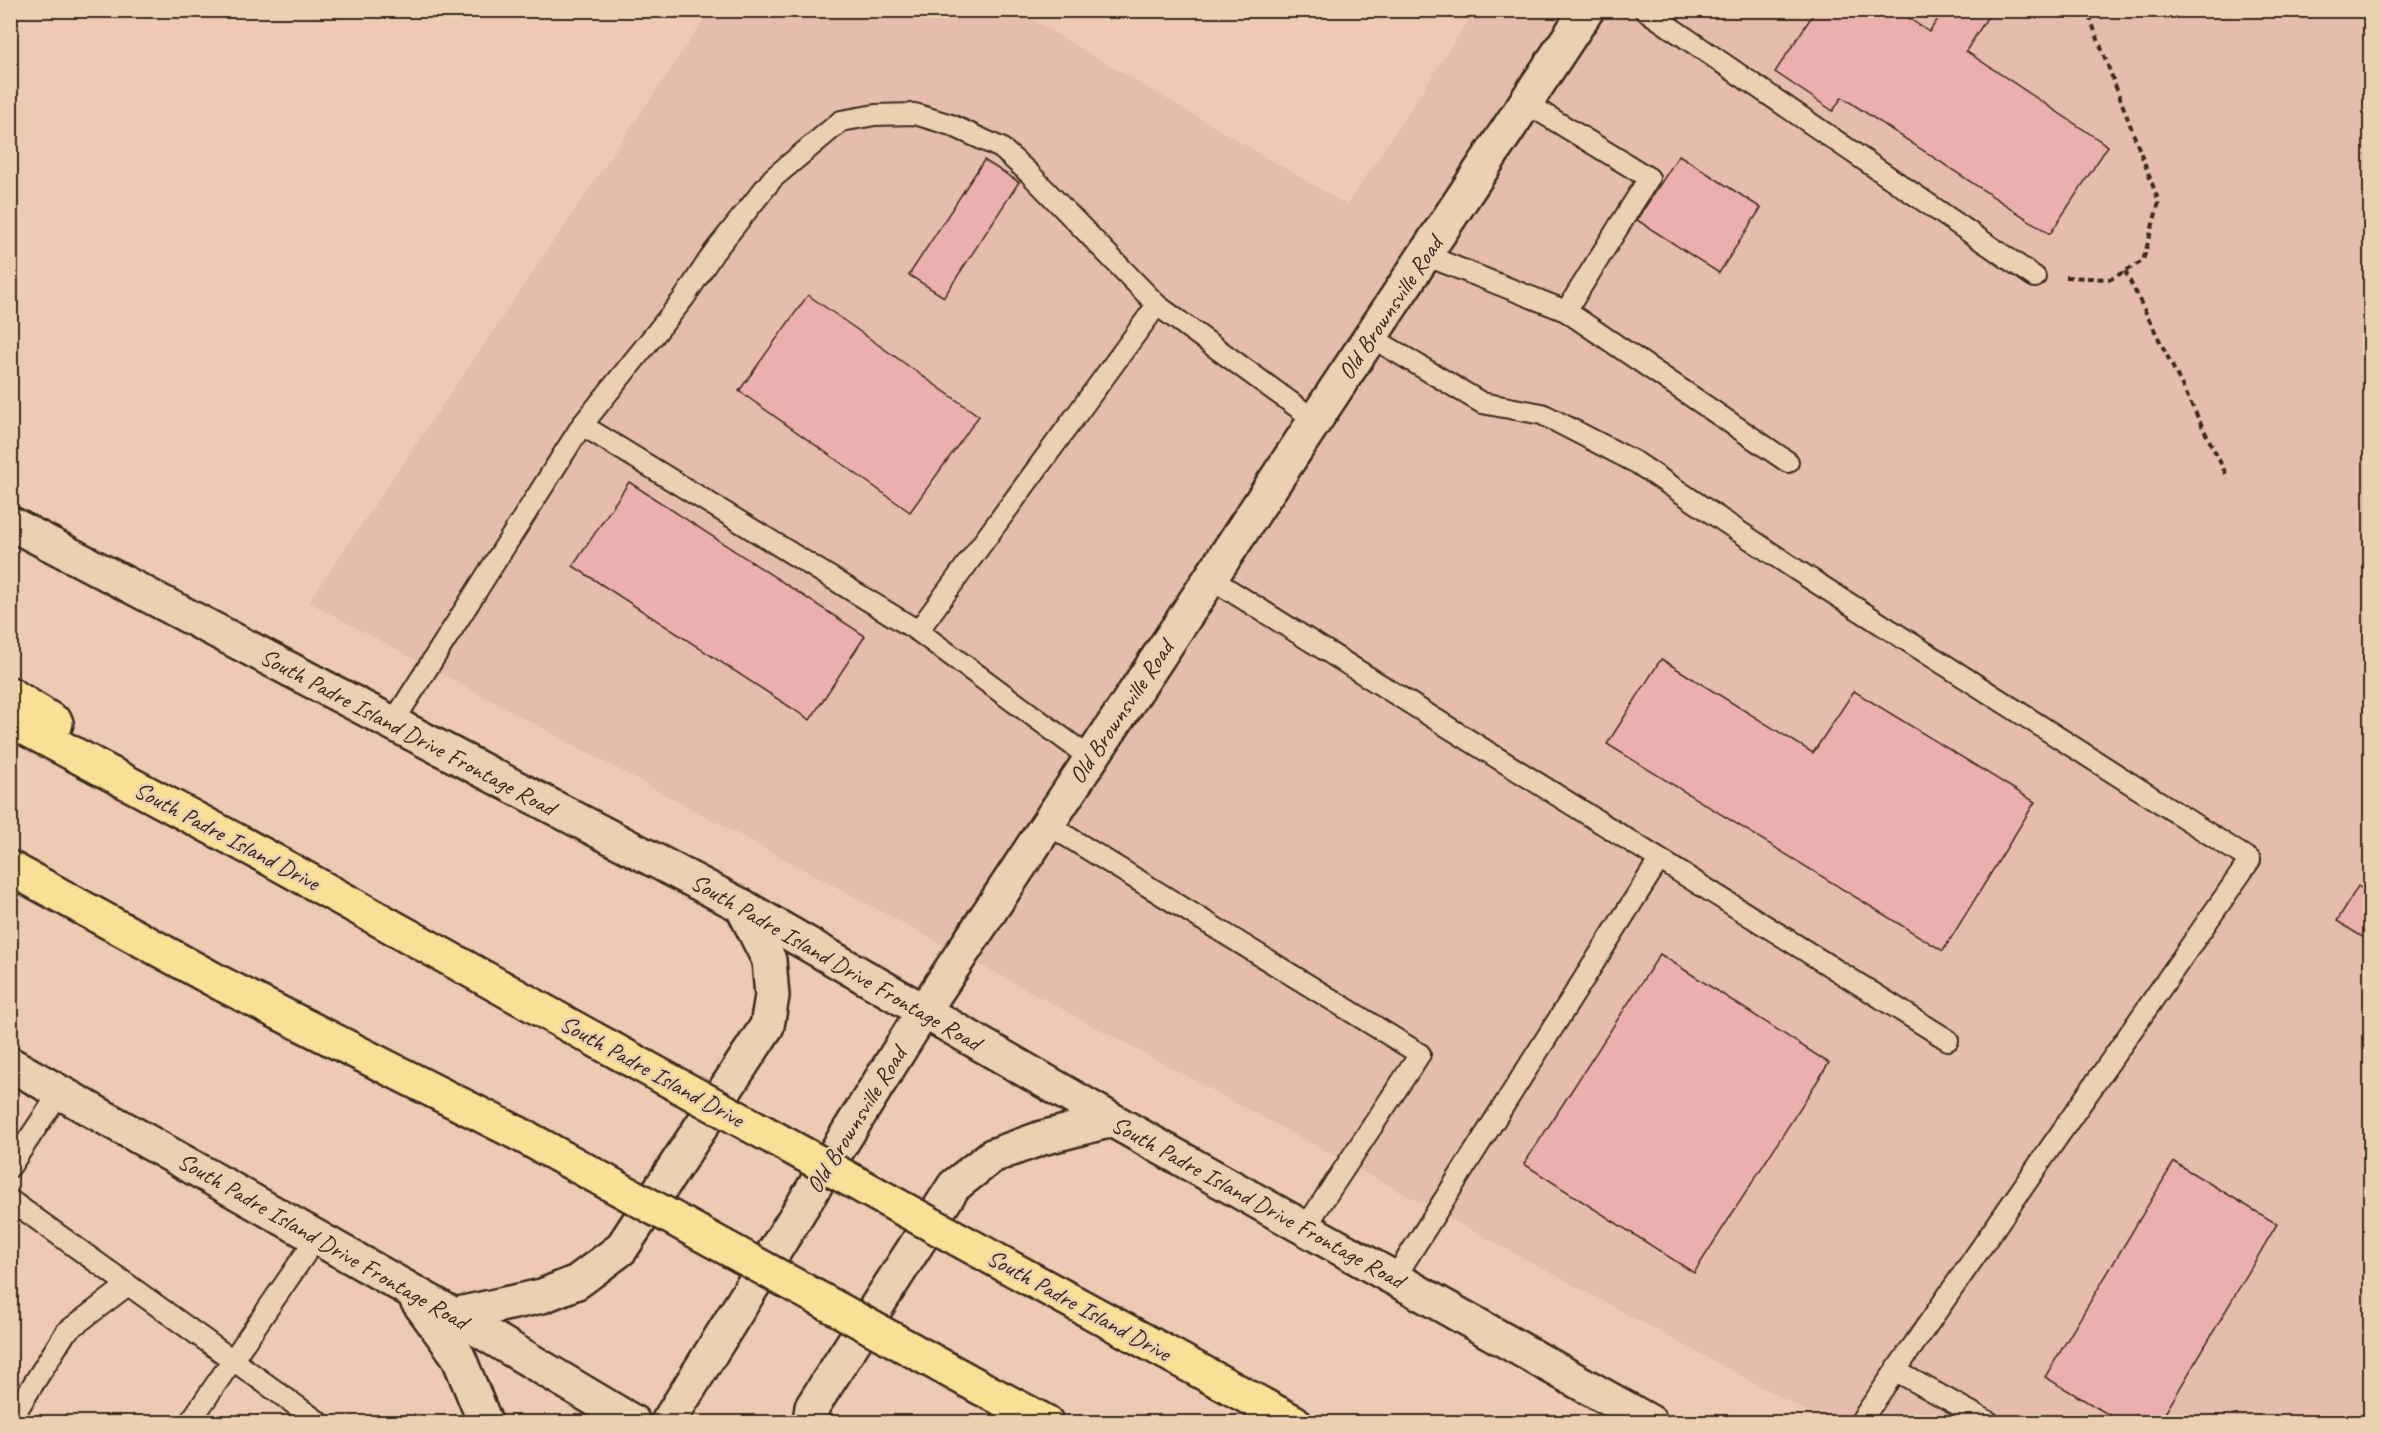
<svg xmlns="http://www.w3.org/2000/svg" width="2381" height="1433" font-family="Caveat,sans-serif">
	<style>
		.built { fill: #e6bcac }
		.building { fill: #ebb0ae; stroke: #3b2a1e; stroke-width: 1.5 }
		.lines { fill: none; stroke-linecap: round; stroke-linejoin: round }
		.lane-casing { stroke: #3b2a1e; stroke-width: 24 }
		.secondary-casing { stroke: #3b2a1e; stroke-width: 38 }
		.highway-casing { stroke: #3b2a1e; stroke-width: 38 }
		.path { stroke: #3b2a1e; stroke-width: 4; stroke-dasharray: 6 4.5; stroke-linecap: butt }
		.lane { stroke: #ebd0b2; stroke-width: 20 }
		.secondary { stroke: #ebd0b2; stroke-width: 33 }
		.highway { stroke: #fadf96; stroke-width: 33 }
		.highway-bridge-casing { stroke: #3b2a1e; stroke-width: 38; stroke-linecap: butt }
		.highway-bridge { stroke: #fadf96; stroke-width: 33 }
		.labels { text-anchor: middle; stroke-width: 5; stroke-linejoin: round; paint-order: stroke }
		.street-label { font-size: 24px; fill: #3b2a1e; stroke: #ebd0b2 }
	</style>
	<rect width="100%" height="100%" fill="#eec9b4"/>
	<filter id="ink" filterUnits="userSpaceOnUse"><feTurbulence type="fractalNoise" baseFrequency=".0167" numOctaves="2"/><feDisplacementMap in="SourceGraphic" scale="12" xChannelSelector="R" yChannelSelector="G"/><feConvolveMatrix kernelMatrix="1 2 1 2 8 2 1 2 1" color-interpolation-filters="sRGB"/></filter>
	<g filter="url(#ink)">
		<!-- built -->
		<path class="built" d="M710,11H1017L1347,205L1475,11H2370V1422H1827L309,602Z"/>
		<!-- building -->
		<g class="building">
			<path d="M1816,10H1897L1929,32L1944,10H1992L1966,51L2108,146L2050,234L1842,97L1833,111L1775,72Z"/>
			<path d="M1679,155L1761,208L1719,273L1637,220Z"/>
			<path d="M984,160L1019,182L944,297L909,275Z"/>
			<path d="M808,295L979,416L910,512L739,391Z"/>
			<path d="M629,482L865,636L810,720L573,566Z"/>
			<path d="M1661,659L1813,753L1854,691L2035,802L1943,951L1607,744Z"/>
			<path d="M2358,886L2370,894V942L2337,921Z"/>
			<path d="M1660,954L1829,1063L1694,1273L1524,1164Z"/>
			<path d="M2174,1162L2277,1224L2160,1422H2121L2045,1377Z"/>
		</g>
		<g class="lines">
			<defs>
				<g id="lane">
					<path d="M1645,10L2035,277"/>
					<path d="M1526,103L1649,178L1566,311"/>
					<path d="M1425,255L1566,311L1788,462"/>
					<path d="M1371,337L1482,403L1542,414L1637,463L1795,569L2250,860L1860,1422"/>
					<path d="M582,425L684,298L714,252L773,178L841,121L875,115L915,114L951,125L1001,148L1029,173L1157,305"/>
					<path d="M1210,578L1948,1040"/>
					<path d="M392,724L582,425L918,631"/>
					<path d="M1090,758L918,631L1157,305L1315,420"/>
					<path d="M1047,824L1420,1054L1305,1228"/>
					<path d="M10,1167L60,1092"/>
					<path d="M10,1200L319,1422"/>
					<path d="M1394,1279L1659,860"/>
					<path d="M1896,1371L1989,1422"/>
					<path d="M10,1421L66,1332L128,1285"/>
					<path d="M190,1422L317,1237"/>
				</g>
				<g id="secondary">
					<path d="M10,523L742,906L1112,1120L1650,1422"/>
					<path d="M10,1064L454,1315L633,1422"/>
					<path d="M417,1300L458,1356L485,1422"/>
					<path d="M454,1315L542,1296L577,1282L621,1249L767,1026L772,996L769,960L742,906"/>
					<path d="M668,1422L923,1012L1587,10"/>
					<path d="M810,1422L812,1407L954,1186L992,1156L1042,1138L1112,1120"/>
				</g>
				<g id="highway">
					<path d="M10,694L56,723"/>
					<path d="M10,720L265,856L592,1038"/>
					<path d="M10,868L222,984L525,1137"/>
					<path d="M1038,1283L1294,1422"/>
					<path d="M983,1389L1046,1422"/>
				</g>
			</defs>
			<!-- lane casing -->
			<use href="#lane" class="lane-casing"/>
			<!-- secondary casing -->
			<use href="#secondary" class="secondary-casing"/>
			<!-- highway casing -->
			<use href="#highway" class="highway-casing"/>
			<!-- path -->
			<g class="path">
				<path d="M2125,271L2228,478"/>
				<path d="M2066,277L2111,279L2143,261L2159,202L2087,10"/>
			</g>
			<!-- lane -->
			<use href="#lane" class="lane"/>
			<!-- secondary -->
			<use href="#secondary" class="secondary"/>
			<!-- highway -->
			<use href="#highway" class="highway"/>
			<defs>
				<g id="highway-bridge">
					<path d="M592,1038L1038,1283"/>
					<path d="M525,1137L983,1389"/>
				</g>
			</defs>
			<!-- highway-bridge casing -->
			<use href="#highway-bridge" class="highway-bridge-casing"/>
			<!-- highway-bridge -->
			<use href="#highway-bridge" class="highway-bridge"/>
		</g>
	</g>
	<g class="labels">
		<!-- street labels -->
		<g class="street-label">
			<text transform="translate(1390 308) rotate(-56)" y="8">Old Brownsville Road</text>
			<text transform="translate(1121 712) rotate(-56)" y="8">Old Brownsville Road</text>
			<text transform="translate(408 732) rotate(28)" y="8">South Padre Island Drive Frontage Road</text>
			<text transform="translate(227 836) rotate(28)" y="8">South Padre Island Drive</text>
			<text transform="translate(836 962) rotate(30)" y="8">South Padre Island Drive Frontage Road</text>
			<text transform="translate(652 1071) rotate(29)" y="8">South Padre Island Drive</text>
			<text transform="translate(856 1120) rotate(-58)" y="8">Old Brownsville Road</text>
			<text transform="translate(1258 1202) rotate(29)" y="8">South Padre Island Drive Frontage Road</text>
			<text transform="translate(323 1241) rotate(30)" y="8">South Padre Island Drive Frontage Road</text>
			<text transform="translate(1079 1305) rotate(29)" y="8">South Padre Island Drive</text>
		</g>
	</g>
	<!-- margin -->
	<rect width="2381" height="1433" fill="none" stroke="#ebd0b2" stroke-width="36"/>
	<rect x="18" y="18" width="2345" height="1397" fill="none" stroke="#3b2a1e" stroke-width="2" filter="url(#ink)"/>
</svg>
